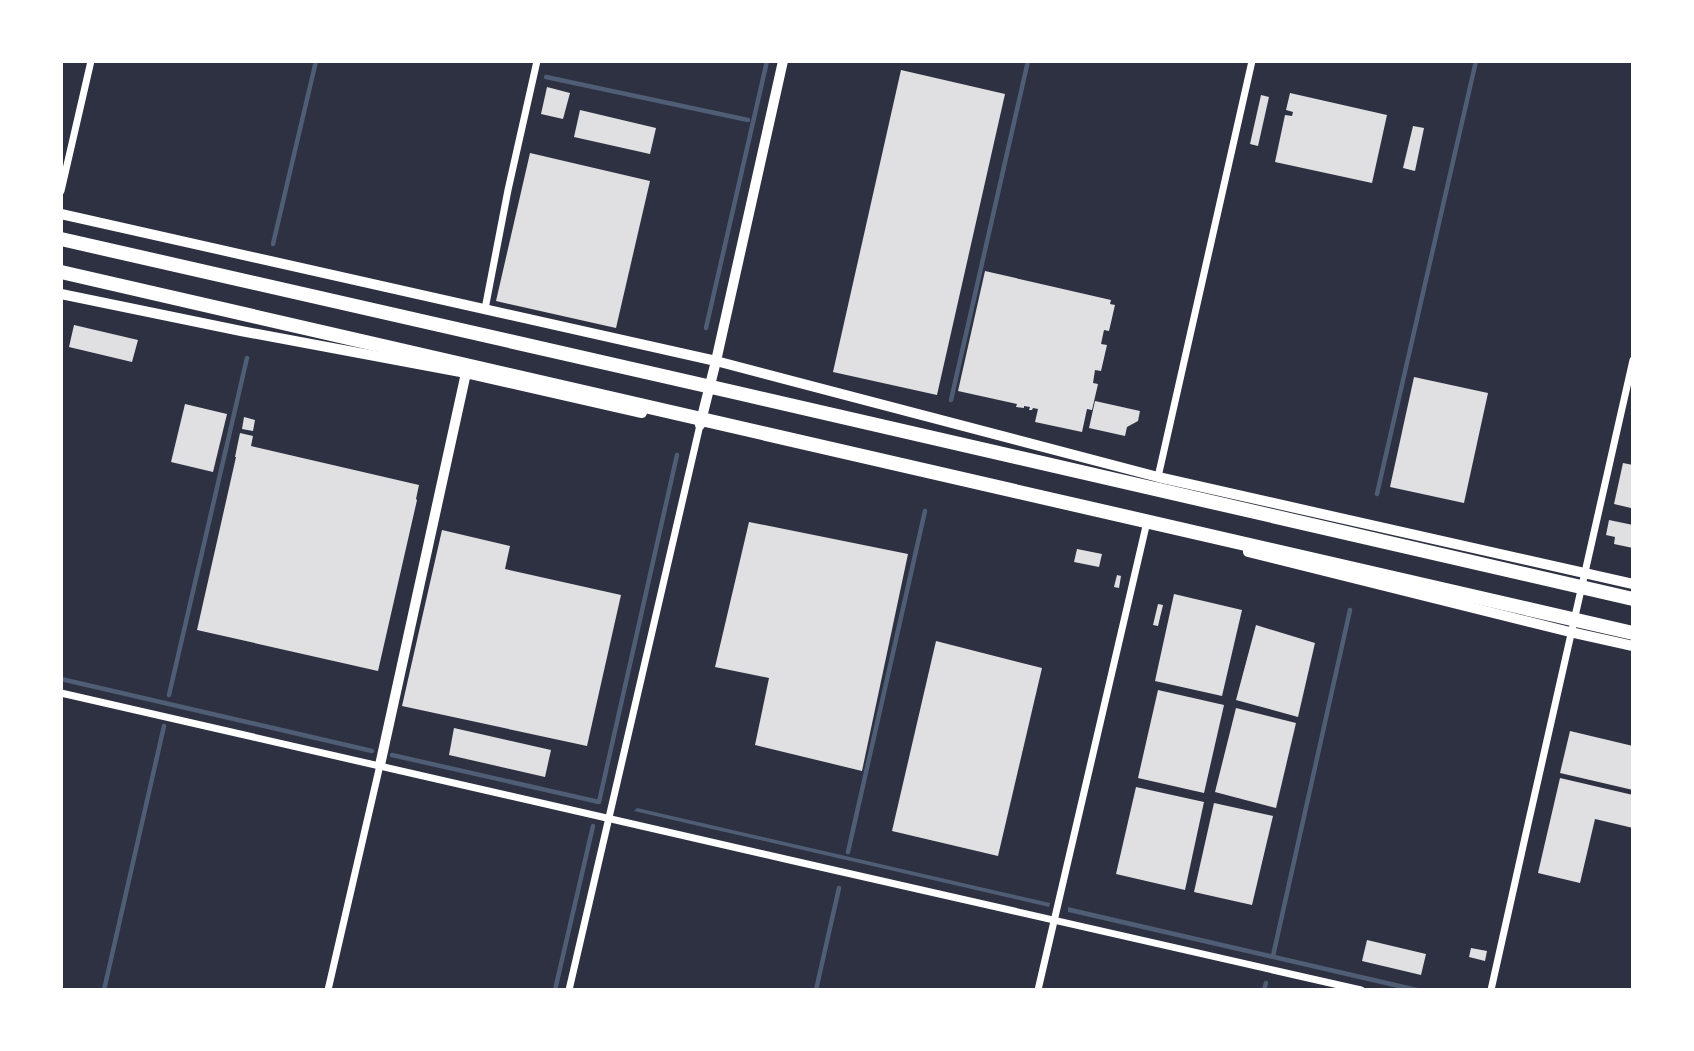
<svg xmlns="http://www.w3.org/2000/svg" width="1694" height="1051" font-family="Manrope,sans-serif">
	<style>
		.water { fill: #4f5d75 }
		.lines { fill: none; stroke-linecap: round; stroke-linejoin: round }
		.stream { stroke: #4f5d75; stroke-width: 4.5 }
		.building { fill: #e0e0e3 }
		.minor { stroke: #fff; stroke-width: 7 }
		.tertiary { stroke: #fff; stroke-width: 10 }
		.secondary { stroke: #fff; stroke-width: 10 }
		.motorway { stroke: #fff; stroke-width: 14 }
	</style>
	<rect width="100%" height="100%" fill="#2d3142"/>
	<!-- water -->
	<g class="water">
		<path d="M637,808L1050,903L1049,907L634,811Z"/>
		<path d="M1068,907L1427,990H1406L1068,912Z"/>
	</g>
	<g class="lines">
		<!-- stream -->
		<g class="stream">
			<path d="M546,77L748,120"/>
			<path d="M273,244L316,61"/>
			<path d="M706,328L767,61"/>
			<path d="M951,400L1028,61"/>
			<path d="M1377,494L1476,61"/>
			<path d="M61,679L372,751"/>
			<path d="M169,695L247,358"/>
			<path d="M392,755L599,802L677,455"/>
			<path d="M848,852L925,511"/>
			<path d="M1273,956L1350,610"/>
			<path d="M104,990L164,726"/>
			<path d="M555,990L593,826"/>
			<path d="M816,990L839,888"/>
			<path d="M1264,990L1266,983"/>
		</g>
	</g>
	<!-- building -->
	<g class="building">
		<path d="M901,70L1005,94L937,395L833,372Z"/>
		<path d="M547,87L570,93L563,119L541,114Z"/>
		<path d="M1290,93L1387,115L1372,183L1275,162L1285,115L1292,116L1293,112L1286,110Z"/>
		<path d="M1261,95L1269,97L1258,146L1250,144Z"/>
		<path d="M580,110L656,128L650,154L574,137Z"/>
		<path d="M1413,126L1424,128L1415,171L1403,168Z"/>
		<path d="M530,153L650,181L616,328L496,301Z"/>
		<path d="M985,271L1111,300L1110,304L1115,305L1109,331L1104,330L1101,344L1107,345L1101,371L1095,370L1093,383L1098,384L1092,410L1087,409L1082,432L1035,422L1038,409L1033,408L1032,410H1029L1030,407L1024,406V408L1016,407L1017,404L958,391Z"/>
		<path d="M74,325L138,340L132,362L69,347Z"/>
		<path d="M1414,377L1488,393L1464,503L1390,487Z"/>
		<path d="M1095,401L1140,411L1138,421L1127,427L1125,436L1089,428Z"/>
		<path d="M185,404L227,414L213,472L171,462Z"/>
		<path d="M244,417L255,420L253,431L242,429Z"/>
		<path d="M240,433L253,436L251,446L419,485L416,499L417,500L378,671L197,630L236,457H235Z"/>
		<path d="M1623,463L1633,465L1631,508L1614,504Z"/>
		<path d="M1609,520L1633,525V548L1614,544L1615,537L1606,535Z"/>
		<path d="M749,522L908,554L862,771L755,745L769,678L715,667Z"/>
		<path d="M442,530L510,546L505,569L621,595L587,746L402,706Z"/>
		<path d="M1077,549L1102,554L1099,567L1074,562Z"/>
		<path d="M1117,575L1121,576L1119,588L1114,587Z"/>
		<path d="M1174,594L1242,610L1222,696L1155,681Z"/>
		<path d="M1158,604L1163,605L1158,626L1153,625Z"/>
		<path d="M1256,625L1315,643L1298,717L1236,700Z"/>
		<path d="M936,641L1042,668L998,856L892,831Z"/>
		<path d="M1158,690L1224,705L1204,793L1138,778Z"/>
		<path d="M1236,708L1296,723L1276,808L1215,792Z"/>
		<path d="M454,728L551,750L545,777L449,755Z"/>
		<path d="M1570,731L1633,746V790L1560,773Z"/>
		<path d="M1560,778L1633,795V828L1595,819L1580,883L1538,873Z"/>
		<path d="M1136,787L1204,802L1185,890L1116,874Z"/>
		<path d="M1214,803L1273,816L1252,905L1194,892Z"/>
		<path d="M1367,940L1426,954L1421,975L1362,961Z"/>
		<path d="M1471,948L1487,951L1485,961L1469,957Z"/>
	</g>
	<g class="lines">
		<!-- minor -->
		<g class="minor">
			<path d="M61,191L91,61"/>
			<path d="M485,309L508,190L537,61"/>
			<path d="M1158,477L1252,61"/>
			<path d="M61,693C495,791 927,893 1361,990"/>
			<path d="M328,990L380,765"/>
			<path d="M569,990L700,425"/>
			<path d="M1038,990L1146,526"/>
			<path d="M1491,990C1538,780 1584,570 1633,360"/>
		</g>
		<!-- tertiary -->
		<g class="tertiary">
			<path d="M700,425L716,361L783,61"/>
			<path d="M380,765L466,373"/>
		</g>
		<!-- secondary -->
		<g class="secondary">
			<path d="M61,214L716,361L1158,477L1633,584"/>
			<path d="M61,294L241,331L466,373L642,413"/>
			<path d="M1248,552L1570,632L1633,646"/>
		</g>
		<!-- motorway -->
		<g class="motorway">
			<path d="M61,239L742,394L1633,599"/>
			<path d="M61,272L1633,633"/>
		</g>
	</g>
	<!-- border -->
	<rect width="1694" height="1051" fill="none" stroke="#ffffff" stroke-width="126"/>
</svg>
